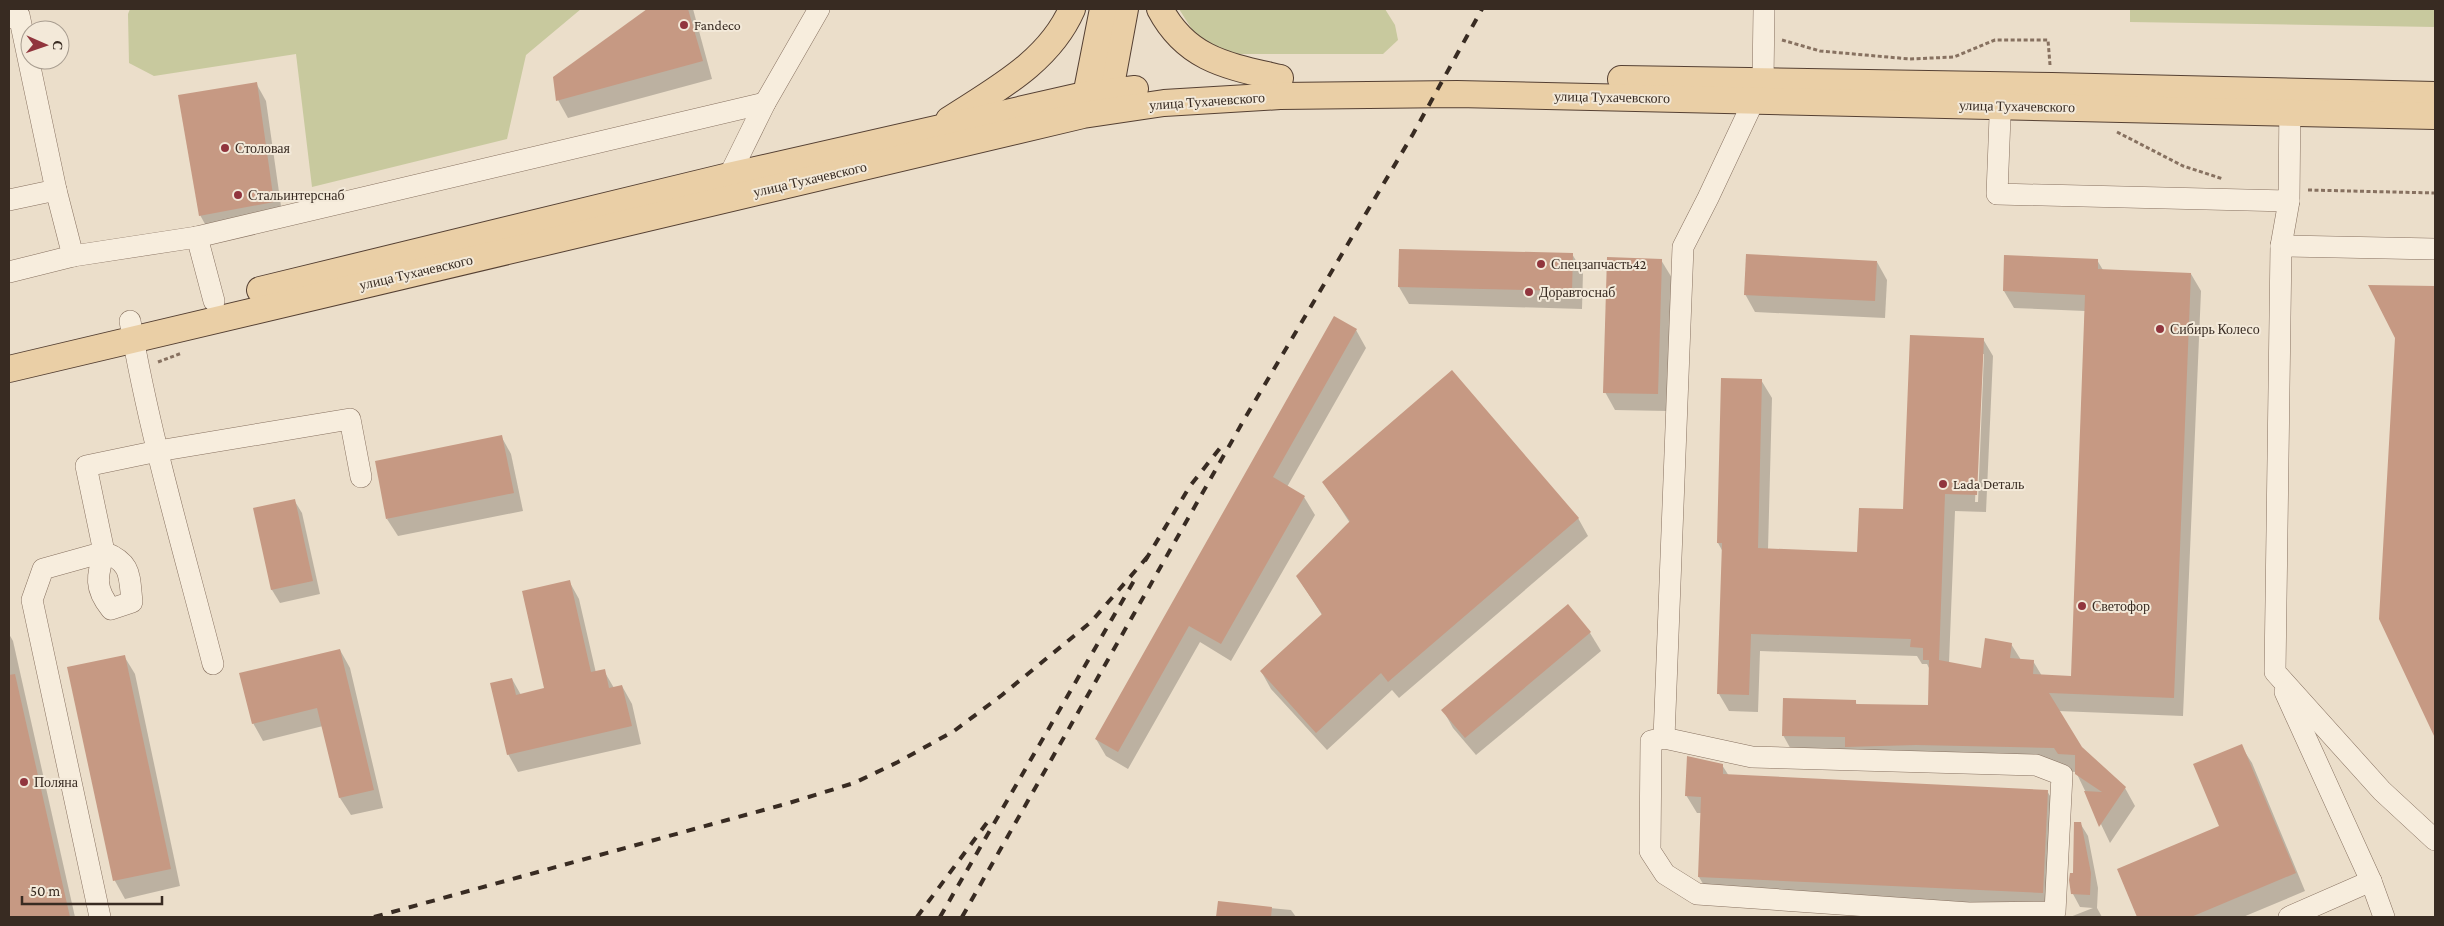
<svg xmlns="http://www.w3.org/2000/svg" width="2444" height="926" font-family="'Crimson Pro',serif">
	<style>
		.green { fill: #c8c99e }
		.shadow { fill: #0003; fill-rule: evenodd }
		.building { fill: #c69983 }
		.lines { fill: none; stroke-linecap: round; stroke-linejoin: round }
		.minor-casing { stroke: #877160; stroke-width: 22 }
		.major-casing { stroke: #554033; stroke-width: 28 }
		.path { stroke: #877160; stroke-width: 3; stroke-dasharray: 4 2.5; stroke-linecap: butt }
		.minor { stroke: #f7eddd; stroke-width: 21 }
		.major { stroke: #eacfa6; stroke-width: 26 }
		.rail { stroke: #382b22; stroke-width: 4; stroke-dasharray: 9 9; stroke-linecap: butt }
		.poi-dot { fill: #91353d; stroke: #f3e9d9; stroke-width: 2 }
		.labels { text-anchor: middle; stroke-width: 4; stroke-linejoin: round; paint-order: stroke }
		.poi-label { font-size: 14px; fill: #382b22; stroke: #f3e9d9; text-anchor: start }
		.street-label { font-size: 14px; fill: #382b22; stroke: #f3e9d9 }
	</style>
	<rect width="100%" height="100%" fill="#ebdeca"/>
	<!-- green -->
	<g class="green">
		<path d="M130,9H581L526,55L507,139L312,187L296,54L154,76L129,63L128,14Z"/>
		<path d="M1179,9H1385L1395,25L1398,40L1383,54H1223L1198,39Z"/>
		<path d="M2130,9H2435V27L2130,22Z"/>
	</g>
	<!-- shadow -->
	<g class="shadow">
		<path d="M650,9H693L712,79L568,118L558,100L554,78Z"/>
		<path d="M256,83L266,101L283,220L210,233L200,215Z"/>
		<path d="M1572,254L1583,272L1582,309L1409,304L1399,287Z"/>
		<path d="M1661,260L1672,278L1668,411L1615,410L1605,392Z"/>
		<path d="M2097,260L2103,270L2191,274L2201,291L2183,716L2058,711L2081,748L2125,788L2135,806L2110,843L2076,772L1793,753L1783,735L1855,701L1857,705L1930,706V670L1927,664H1922L1917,656L1760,651L1758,712L1729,711L1719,694L1723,552L1718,543L1761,380L1772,398L1768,550L1858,553L1904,511L1983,339L1993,356L1986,512L1955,511L1949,663L1982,669L2011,644L2021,660L2033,661L2042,676L2072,677L2085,311L2014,308L2004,291ZM1982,354H1984L1978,502H1975Z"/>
		<path d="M1877,262L1887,280L1885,318L1755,312L1745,294Z"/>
		<path d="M2370,287H2435V735L2380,619L2396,338Z"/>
		<path d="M1356,330L1366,348L1287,487L1304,497L1315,515L1231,661L1200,642L1128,769L1106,756L1096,739Z"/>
		<path d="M501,436L511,454L523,511L398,536L387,519Z"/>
		<path d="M1324,483L1578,518L1588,536L1399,698L1392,690L1327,750L1271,689L1261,671L1322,615L1297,576L1350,523Z"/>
		<path d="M294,500L302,513L320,594L280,603L272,590L254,509Z"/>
		<path d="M569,581L579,599L596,673L604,671L614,688L622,686L632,704L641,744L518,772L508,754L512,679L521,695L546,689Z"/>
		<path d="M1568,606L1590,633L1601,651L1476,755L1453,728L1443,710Z"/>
		<path d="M9,634L13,641L75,917H9Z"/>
		<path d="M340,650L350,668L383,808L351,815L340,798L323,726L263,741L253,723Z"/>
		<path d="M124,656L135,674L180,886L125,899L115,881L69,668Z"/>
		<path d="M2241,746L2252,763L2305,891L2243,917H2138L2118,870L2220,827Z"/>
		<path d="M1722,765L1729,776L2047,791L2058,809L2053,910L1709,894L1699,877L1702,813H1697L1686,795Z"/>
		<path d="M2080,823L2088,836L2098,888L2097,908L2102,917H2070L2093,908L2080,907L2073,894Z"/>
		<path d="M1219,903L1291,910L1296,917H1218Z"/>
	</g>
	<!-- building -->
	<g class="building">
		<path d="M647,9H688L703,61L556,101L553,77Z"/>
		<path d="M257,82L274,202L199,216L178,95Z"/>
		<path d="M1399,249L1573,253L1572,291L1398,287Z"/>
		<path d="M1746,254L1877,261L1875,301L1744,295Z"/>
		<path d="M2004,255L2098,259V269L2191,273L2174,698L2049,693L2082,747L2126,787L2099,827L2084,791L2102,792L2075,774V755L2058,754L2054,748L1916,745L1845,747V737L1782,736L1783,698L1856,700V704L1928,705L1929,660H1923V648L1910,647L1911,639L1751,634L1749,695L1717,694L1722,543H1717L1721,378L1762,379L1758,548L1857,552L1859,508L1903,509L1910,335L1984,338L1977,495L1945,494L1939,660L1981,668L1985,638L2012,643L2010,658L2034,660L2033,674L2071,676L2085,295L2003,291Z"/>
		<path d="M1607,257L1662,259L1658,394L1603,393Z"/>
		<path d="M2368,285L2435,286V738L2379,619L2395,338Z"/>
		<path d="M1334,316L1357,329L1273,477L1305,496L1221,644L1189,626L1118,752L1095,739Z"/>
		<path d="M1452,370L1579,518L1388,682L1381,673L1316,733L1260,671L1322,614L1296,576L1350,521L1322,482Z"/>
		<path d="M502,435L514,493L386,519L375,461Z"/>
		<path d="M295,499L313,581L271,590L253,508Z"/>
		<path d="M570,580L591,672L605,669L609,688L622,685L632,726L507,755L490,683L512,678L516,695L544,688L522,591Z"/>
		<path d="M1568,604L1591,632L1465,738L1441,710Z"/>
		<path d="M340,649L374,790L339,798L317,708L252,724L239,673Z"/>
		<path d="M125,655L171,869L113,881L67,667Z"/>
		<path d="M15,674L70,917H9V675Z"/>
		<path d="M2242,744L2296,873L2191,917H2137L2117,869L2219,826L2193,764Z"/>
		<path d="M1687,756L1723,764V774L2048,790L2043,893L1698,877L1701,797L1685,796Z"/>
		<path d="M2074,822H2081L2091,873L2090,895L2071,894L2069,880L2070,873H2073Z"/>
		<path d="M1218,901L1272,907L1271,917H1216Z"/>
	</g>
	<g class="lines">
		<defs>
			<g id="minor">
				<path d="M9,18L19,15L56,190"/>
				<path d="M2001,91L1997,194L2289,201"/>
				<path d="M2290,97L2289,201L2281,246L2275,672L2382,791L2435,840"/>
				<path d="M729,176L765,103L819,9"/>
				<path d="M9,200L56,190L73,256L9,272"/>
				<path d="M197,237L214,301"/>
				<path d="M2281,246L2435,249"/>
				<path d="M73,256L197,237L765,103"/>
				<path d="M130,321C150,437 184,551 213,664"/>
				<path d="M104,552C132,563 129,575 132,602L111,609C94,588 97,577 104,552Z"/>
				<path d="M2285,692L2371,881L2384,917"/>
				<path d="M1664,738L1752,757L2036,765L2062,775L2055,912L1969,913L1697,894L1665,874L1650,851L1651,741Z"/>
				<path d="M1664,738L1683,247L1708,198L1763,81L1764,9"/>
				<path d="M100,917L32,600L43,569L104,552L86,466L158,451L350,419L361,477"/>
				<path d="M2289,917L2371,881"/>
			</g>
			<g id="major">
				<path d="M1160,9C1187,60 1228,66 1280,78"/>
				<path d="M1621,79L2052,86L2435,95"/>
				<path d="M1107,107L1125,9"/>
				<path d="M1083,111L1103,9"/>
				<path d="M949,120C995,90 1049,62 1072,9"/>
				<path d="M260,290L729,176L1085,95L1135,89"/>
				<path d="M9,369L1083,115L1164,103L1280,96L1457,94L2435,116"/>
			</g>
		</defs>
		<!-- minor casing -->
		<use href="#minor" class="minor-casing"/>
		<!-- major casing -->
		<use href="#major" class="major-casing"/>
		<!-- path -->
		<g class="path">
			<path d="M1782,40L1820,51L1910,59L1954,57L1995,40H2048L2050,65"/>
			<path d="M2117,132L2183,166L2223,179"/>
			<path d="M2308,190L2435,193"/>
			<path d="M158,362L182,353"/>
		</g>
		<!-- minor -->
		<use href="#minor" class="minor"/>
		<!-- major -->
		<use href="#major" class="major"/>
		<!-- rail -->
		<g class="rail">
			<path d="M1145,561L1190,486L1224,443"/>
			<path d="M374,917L789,803L854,783L898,762L954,731L1002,695L1091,622L1149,555"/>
			<path d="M917,917L989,820"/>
			<path d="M940,917L1135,579"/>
			<path d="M962,917L1245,418L1413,134L1482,9"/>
		</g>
	</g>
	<!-- markers -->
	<g class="poi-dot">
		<circle cx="684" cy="25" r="5"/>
		<circle cx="225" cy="148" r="5"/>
		<circle cx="238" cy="195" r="5"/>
		<circle cx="1541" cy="264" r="5"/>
		<circle cx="1529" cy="292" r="5"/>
		<circle cx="2160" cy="329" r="5"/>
		<circle cx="1943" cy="484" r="5"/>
		<circle cx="2082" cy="606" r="5"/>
		<circle cx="24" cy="782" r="5"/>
	</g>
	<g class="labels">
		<!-- poi labels -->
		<g class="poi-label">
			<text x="694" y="30">Fandeco</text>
			<text x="235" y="153">Столовая</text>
			<text x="248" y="200">Стальинтерснаб</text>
			<text x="1551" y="269">Спецзапчасть42</text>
			<text x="1539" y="297">Доравтоснаб</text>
			<text x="2170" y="334">Сибирь Колесо</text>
			<text x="1953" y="489">Lada Dеталь</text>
			<text x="2092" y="611">Светофор</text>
			<text x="34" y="787">Поляна</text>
		</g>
		<!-- street labels -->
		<g class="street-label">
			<text transform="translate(1612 97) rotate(1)" y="5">улица Тухачевского</text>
			<text transform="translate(1207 101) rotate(-4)" y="5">улица Тухачевского</text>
			<text transform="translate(2017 106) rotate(1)" y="5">улица Тухачевского</text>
			<text transform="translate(810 179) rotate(-13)" y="5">улица Тухачевского</text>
			<text transform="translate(416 272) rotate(-13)" y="5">улица Тухачевского</text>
		</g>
	</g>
	<!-- border -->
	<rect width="2444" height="926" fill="none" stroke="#382b22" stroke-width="20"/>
	<!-- north arrow -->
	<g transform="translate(45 45) rotate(92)"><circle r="24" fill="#f3e9d9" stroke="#a89d90"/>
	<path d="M0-4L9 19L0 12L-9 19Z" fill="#91353d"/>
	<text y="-8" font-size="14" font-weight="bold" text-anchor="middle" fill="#382b22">С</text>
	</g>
	<!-- scale -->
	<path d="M22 896v8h140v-8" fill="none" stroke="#382b22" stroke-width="2.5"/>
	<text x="30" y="896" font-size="15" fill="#382b22" stroke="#f3e9d9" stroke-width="4" paint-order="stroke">50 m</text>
</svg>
